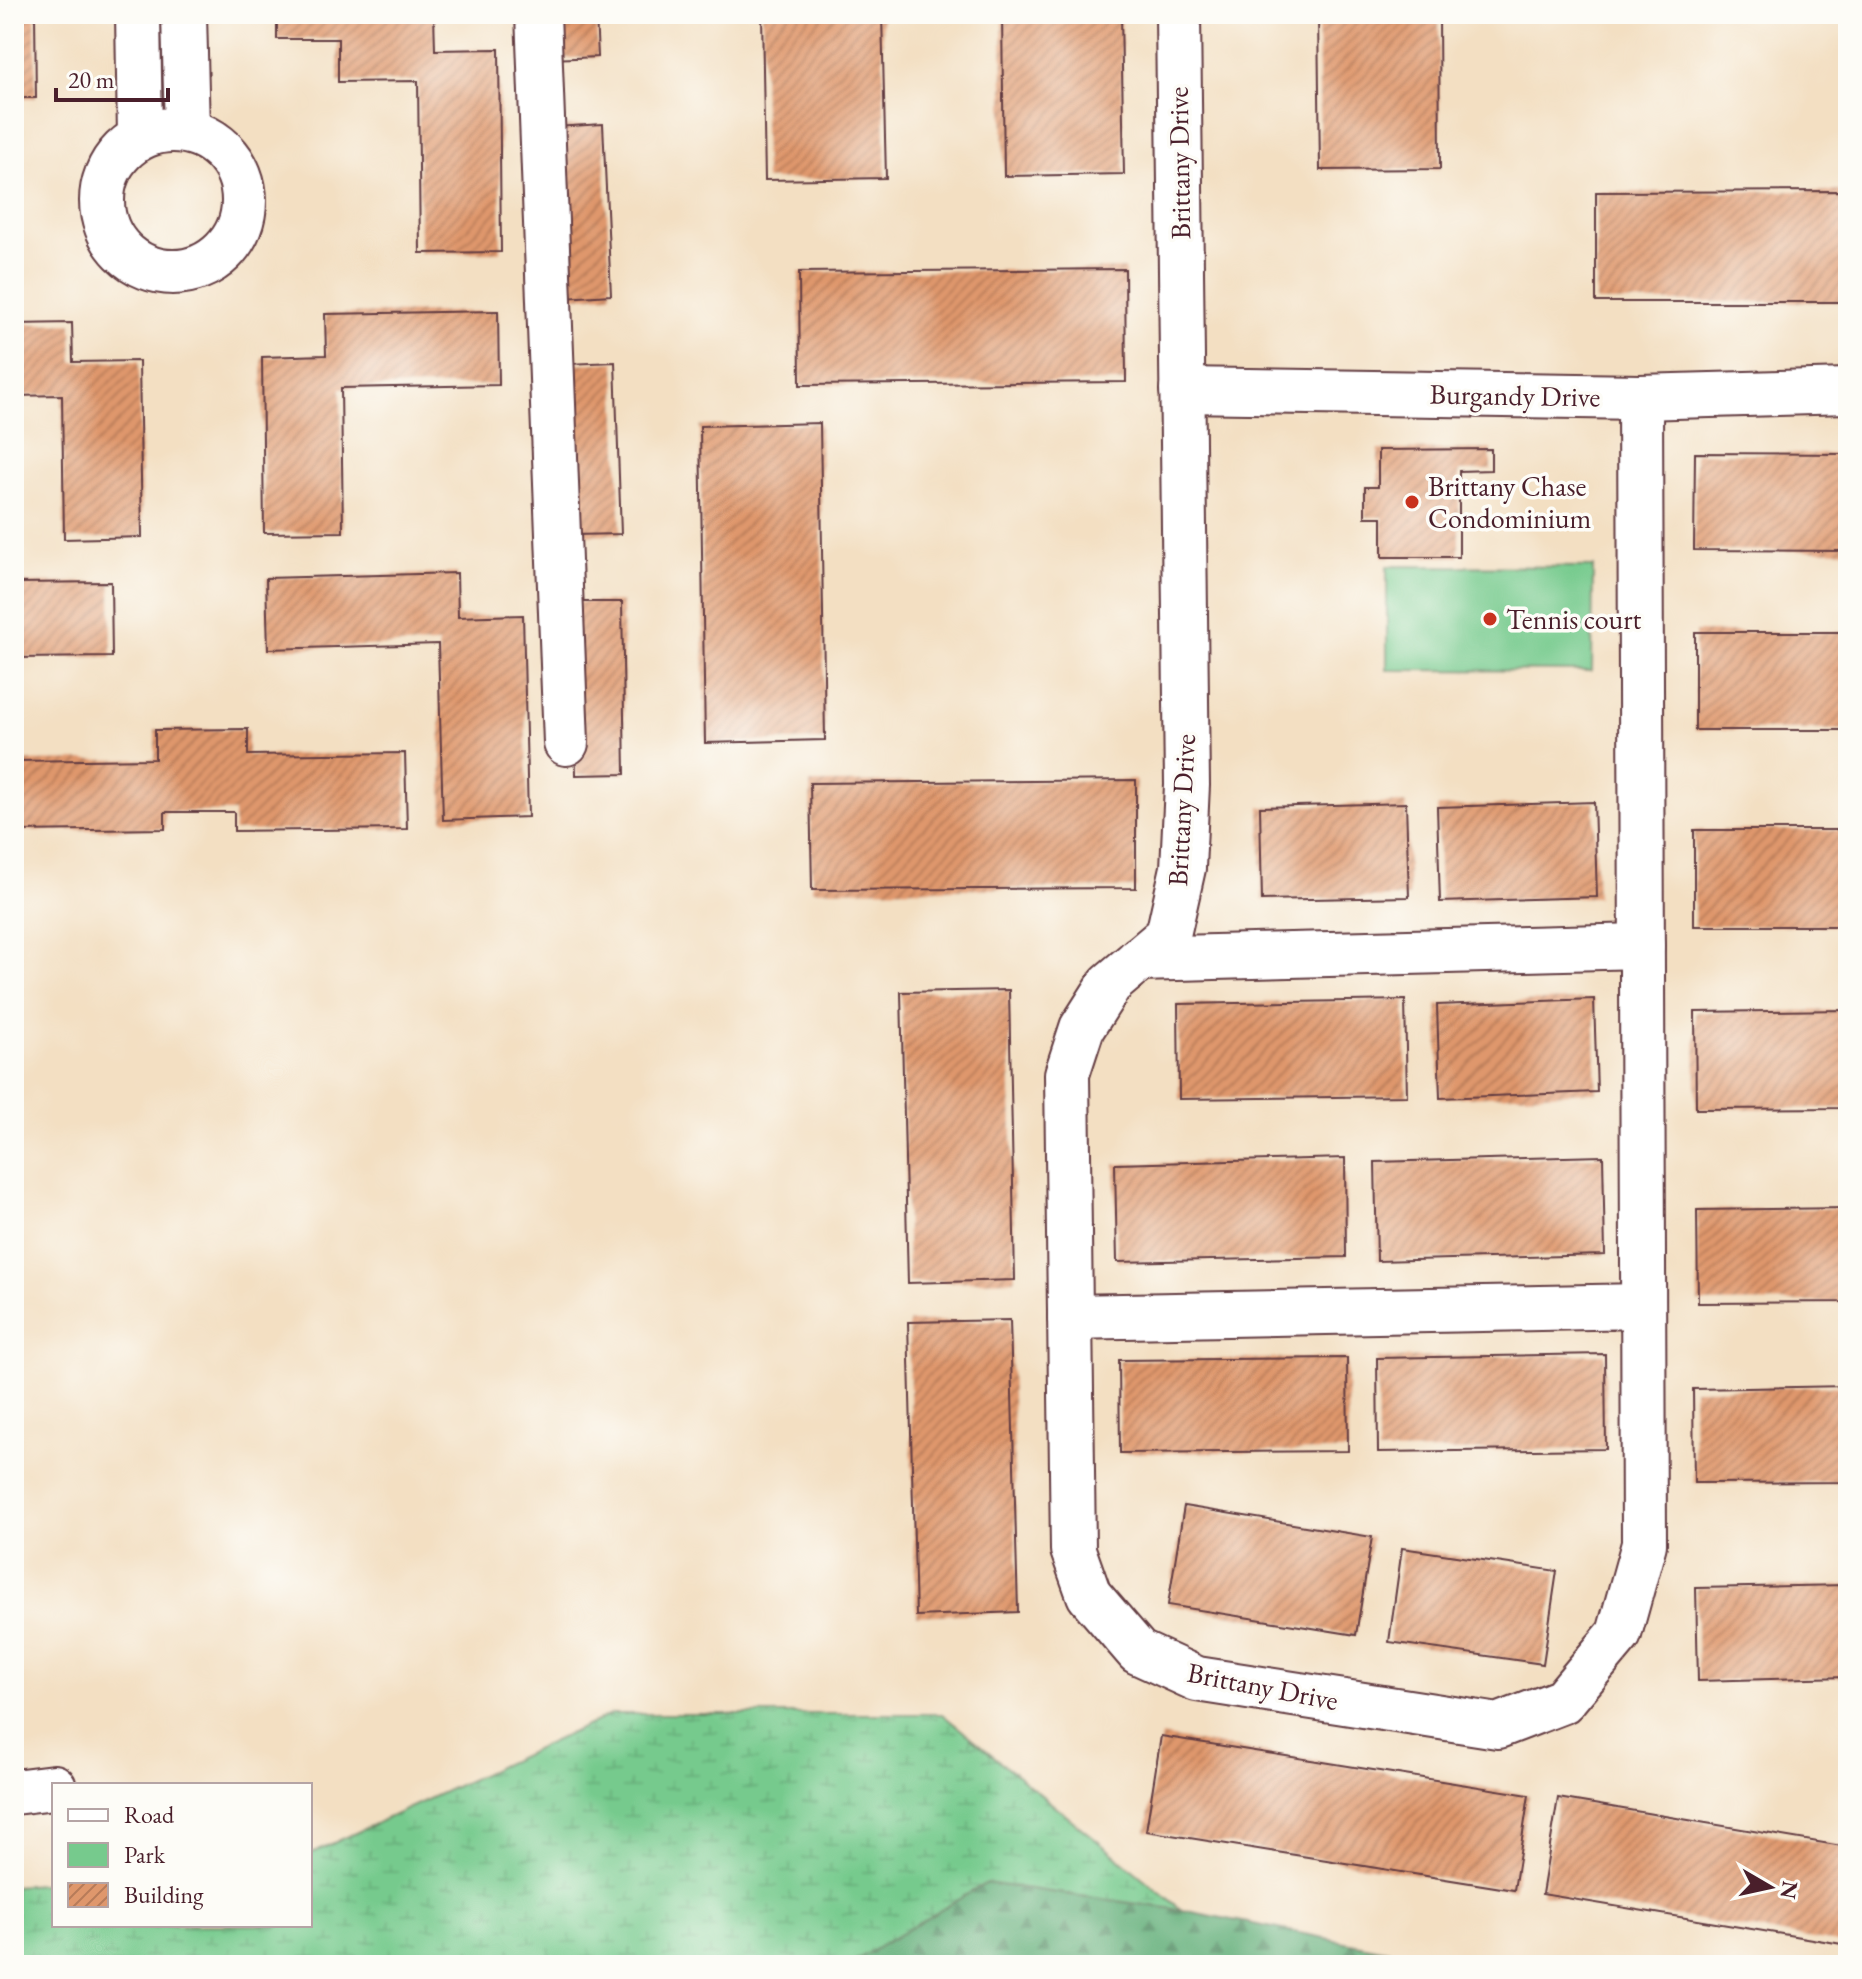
<svg xmlns="http://www.w3.org/2000/svg" width="1862" height="1979" font-family="'EB Garamond',serif">
	<style>
		.green { fill: #76ca8d; stroke: #60745c; stroke-width: 2 }
		.forest { fill: url(#forest-firs); stroke: #556652; stroke-width: 2 }
		.wetland { fill: url(#wetland-marsh); stroke: #60745c; stroke-width: 2 }
		.building { fill: url(#building-hatch) }
		.lines { fill: none; stroke-linecap: round; stroke-linejoin: round }
		.minor-casing { stroke: #633c42; stroke-width: 48 }
		.minor { stroke: #fff; stroke-width: 44 }
		.poi-dot { fill: #c8321e; stroke: #fdfcf7; stroke-width: 3 }
		.labels { text-anchor: middle; stroke-width: 7; stroke-linejoin: round; paint-order: stroke }
		.street-label { font-size: 28px; fill: #4a1f2b; stroke: #fdfcf7 }
		.poi-label { font-size: 28px; fill: #4a1f2b; stroke: #fdfcf7; text-anchor: start }
	</style>
	<defs>
		<pattern id="forest-firs" width="22" height="20" patternUnits="userSpaceOnUse" patternTransform="scale(2)"><rect width="22" height="20" fill="#60ae78"/><path d="M5 1l3.5 6h-7zM16 11l3.5 6h-7z" fill="#518d63"/></pattern>
		<pattern id="wetland-marsh" width="20" height="14" patternUnits="userSpaceOnUse" patternTransform="scale(2)"><rect width="20" height="14" fill="#76ca8d"/><path d="M1 5h8M5 5V1M11 12h8M15 12V8" fill="none" stroke="#68ad7a"/></pattern>
		<pattern id="building-hatch" width="6" height="6" patternUnits="userSpaceOnUse" patternTransform="scale(2)"><rect width="6" height="6" fill="#df976c"/><path d="M-1 1l2-2M0 6l6-6M5 7l2-2" fill="none" stroke="#b77b59"/></pattern>
	</defs>
	<rect width="100%" height="100%" fill="#fdfcf7"/>
	<filter id="ink" filterUnits="userSpaceOnUse"><feTurbulence type="fractalNoise" baseFrequency=".0125" numOctaves="2"/><feDisplacementMap in="SourceGraphic" scale="16" xChannelSelector="R" yChannelSelector="G"/><feConvolveMatrix kernelMatrix="1 2 1 2 8 2 1 2 1" color-interpolation-filters="sRGB"/></filter>
	<filter id="wash" filterUnits="userSpaceOnUse"><feTurbulence type="fractalNoise" baseFrequency=".006" numOctaves="4" result="noise"/><feDisplacementMap in="SourceGraphic" scale="32" xChannelSelector="R" yChannelSelector="G"/><feGaussianBlur stdDeviation="1.8" result="paint"/><feColorMatrix in="noise" values="0 0 0 0 0 0 0 0 0 0 0 0 0 0 0 0 0 1.4 0 .05"/><feComposite in="paint" operator="in"/></filter>
	<g filter="url(#wash)">
		<rect width="100%" height="100%" fill="#f3dfc2"/>
		<!-- green -->
		<path class="green" d="M1387,566L1593,567L1592,671L1387,670Z"/>
		<!-- forest -->
		<path class="forest" d="M986,1883L1182,1910L1463,1965H848Z"/>
		<!-- wetland -->
		<path class="wetland" d="M612,1714H942L1182,1910L986,1883L848,1965H14V1886L54,1883V1925H310V1854Z"/>
		<g id="blocks">
			<!-- building -->
			<g class="building">
				<path d="M14,14H35L36,98H14Z"/>
				<path d="M277,14H434L435,50L499,49L501,252L420,253L418,81L338,82V39H277Z"/>
				<path d="M549,14H596L598,57L551,59Z"/>
				<path d="M762,14H882L886,178L765,180Z"/>
				<path d="M1002,14H1121L1124,174L1004,176Z"/>
				<path d="M1318,14H1439L1440,169L1320,170Z"/>
				<path d="M603,124L611,295L564,298L555,127Z"/>
				<path d="M1848,191V302H1596V192Z"/>
				<path d="M1125,269L1126,382L800,385L799,272Z"/>
				<path d="M498,311L499,385L341,388L343,532L264,533L262,357L326,355L325,314Z"/>
				<path d="M72,323L73,362L139,361L142,537L64,539L62,395L14,396V324Z"/>
				<path d="M615,362L621,534L573,535L568,364Z"/>
				<path d="M820,423L825,740L705,743L700,426Z"/>
				<path d="M1491,449V470L1459,471V557H1382V517H1365V487H1378V450Z"/>
				<path d="M1695,453L1848,454V551L1694,550Z"/>
				<path d="M457,573L458,617L523,615L528,817L443,820L438,644L268,649L266,578Z"/>
				<path d="M111,582L112,657L14,658V583Z"/>
				<path d="M573,602H622L625,774L576,775Z"/>
				<rect x="1695" y="632" width="153" height="98"/>
				<path d="M248,729V755L405,753L407,829L234,831V812H165V829L14,831V761L155,759V730Z"/>
				<path d="M1136,780V888L812,890L810,783Z"/>
				<path d="M1594,802L1597,897L1440,902L1437,807Z"/>
				<path d="M1406,803L1409,897L1262,900L1260,807Z"/>
				<rect x="1694" y="830" width="154" height="96"/>
				<path d="M1009,990L1015,1280L908,1283L901,992Z"/>
				<path d="M1594,999L1597,1092L1440,1098L1437,1005Z"/>
				<path d="M1405,1000L1407,1096L1179,1099L1178,1004Z"/>
				<path d="M1848,1010V1108L1696,1109L1695,1012Z"/>
				<path d="M1603,1156L1605,1255L1377,1261L1375,1162Z"/>
				<path d="M1345,1158L1346,1257L1117,1262L1115,1164Z"/>
				<path d="M1848,1208V1302L1698,1303L1697,1210Z"/>
				<path d="M1010,1320L1018,1612L916,1616L908,1322Z"/>
				<path d="M1605,1354L1606,1449L1378,1452L1377,1358Z"/>
				<path d="M1347,1358L1348,1451L1120,1453L1119,1360Z"/>
				<path d="M1848,1386V1482L1694,1483L1693,1389Z"/>
				<path d="M1184,1506L1372,1537L1356,1635L1168,1605Z"/>
				<path d="M1402,1548L1557,1571L1543,1664L1389,1642Z"/>
				<path d="M1848,1585V1677L1698,1681L1696,1588Z"/>
				<path d="M1161,1736L1529,1795L1514,1890L1146,1831Z"/>
				<path d="M1558,1798L1848,1847V1945L1542,1894Z"/>
			</g>
		</g>
	</g>
	<g filter="url(#ink)">
		<use href="#blocks" fill-opacity="0" stroke="#633c42" stroke-width="2"/>
		<g class="lines">
			<defs>
				<g id="minor">
					<path d="M138,14L140,137"/>
					<path d="M184,14L187,130"/>
					<path d="M538,14L566,743"/>
					<path d="M1178,14L1187,785L1183,868L1168,935L1110,984L1082,1028L1067,1074L1073,1550L1089,1595L1138,1652L1197,1679L1498,1726L1563,1701L1619,1634L1644,1544L1640,397"/>
					<circle cx="173" cy="201" r="71"/>
					<path d="M1182,390L1640,397L1848,391"/>
					<path d="M1139,959L1642,946"/>
					<path d="M1070,1317L1643,1306"/>
					<path d="M14,1792L54,1787"/>
				</g>
			</defs>
			<!-- minor casing -->
			<use href="#minor" class="minor-casing"/>
			<!-- minor -->
			<use href="#minor" class="minor"/>
		</g>
	</g>
	<!-- markers -->
	<g class="poi-dot">
		<circle cx="1412" cy="502" r="8"/>
		<circle cx="1490" cy="619" r="8"/>
	</g>
	<g class="labels">
		<!-- street labels -->
		<g class="street-label">
			<text transform="translate(1179 163) rotate(-91)" y="10">Brittany Drive</text>
			<text transform="translate(1515 395) rotate(1)" y="10">Burgandy Drive</text>
			<text transform="translate(1181 810) rotate(-87)" y="10">Brittany Drive</text>
			<text transform="translate(1263 1686) rotate(11)" y="10">Brittany Drive</text>
		</g>
		<!-- poi labels -->
		<g class="poi-label">
			<text x="1428" y="496">Brittany Chase<tspan x="1428" dy="32">Condominium</tspan></text>
			<text x="1506" y="629">Tennis court</text>
		</g>
	</g>
	<!-- margin -->
	<rect width="1862" height="1979" fill="none" stroke="#fdfcf7" stroke-width="48"/>
	<!-- legend -->
	<rect x="52" y="1783" width="260" height="144" fill="#fdfcf7" stroke="#b5a4a5" stroke-width="2"/>
	<rect x="68" y="1809" width="40" height="12" fill="#ffffff" stroke="#b5a4a5" stroke-width="2"/>
	<text x="124" y="1823" font-size="24" fill="#4a1f2b">Road</text>
	<rect x="68" y="1843" width="40" height="24" fill="#76ca8d" stroke="#b5a4a5" stroke-width="2"/>
	<text x="124" y="1863" font-size="24" fill="#4a1f2b">Park</text>
	<rect x="68" y="1883" width="40" height="24" fill="url(#building-hatch)" stroke="#b5a4a5" stroke-width="2"/>
	<text x="124" y="1903" font-size="24" fill="#4a1f2b">Building</text>
	<!-- north arrow -->
	<g transform="translate(1770 1887) rotate(99)" stroke="#fdfcf7" stroke-width="6" paint-order="stroke">
	<path d="M0-6L14 30L0 20L-14 30Z" fill="#4a1f2b"/>
	<text y="-12" font-size="22" font-weight="bold" text-anchor="middle" fill="#4a1f2b">N</text>
	</g>
	<!-- scale -->
	<path d="M56 88v12h112v-12" fill="none" stroke="#4a1f2b" stroke-width="4"/>
	<text x="68" y="88" font-size="24" fill="#4a1f2b" stroke="#fdfcf7" stroke-width="6" paint-order="stroke">20 m</text>
</svg>
